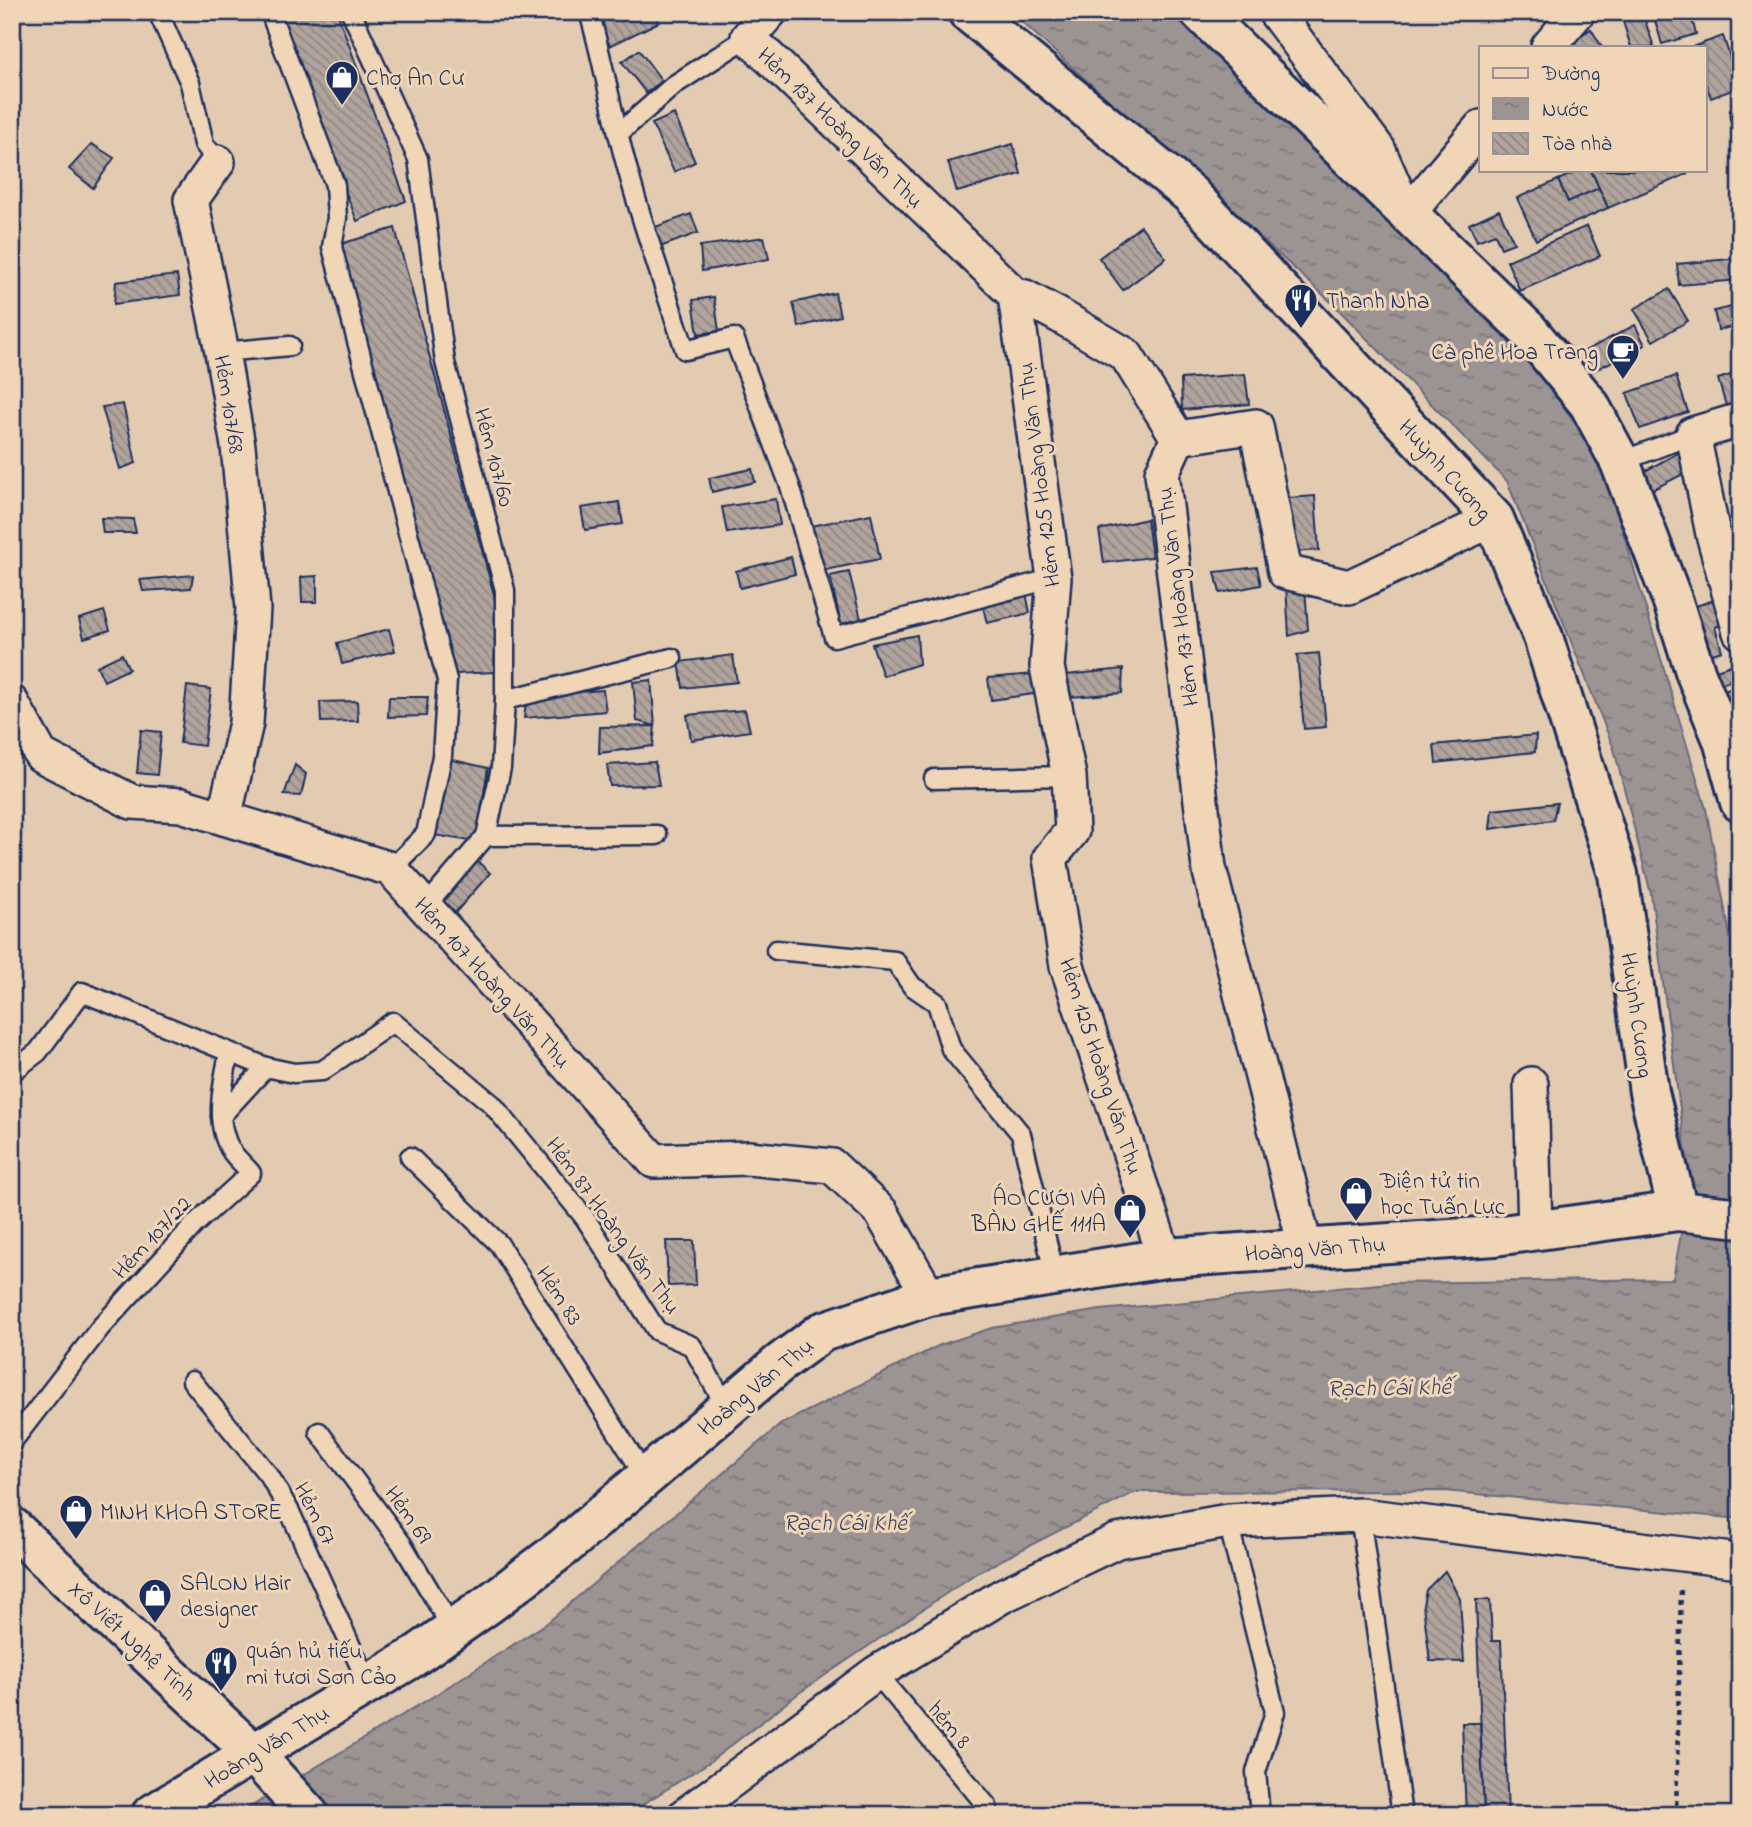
<svg xmlns="http://www.w3.org/2000/svg" width="1752" height="1827" font-family="'Indie Flower',sans-serif">
	<style>
		.water { fill: url(#water-ripples); stroke: #686b7e; stroke-width: 2 }
		.building { fill: url(#building-back-hatch); stroke: #1b2f5e; stroke-width: 2 }
		.lines { fill: none; stroke-linecap: round; stroke-linejoin: round }
		.service-casing { stroke: #1b2f5e; stroke-width: 23 }
		.minor-casing { stroke: #1b2f5e; stroke-width: 38 }
		.tertiary-casing { stroke: #1b2f5e; stroke-width: 44 }
		.path { stroke: #1b2f5e; stroke-width: 4.5; stroke-dasharray: 5 5; stroke-linecap: butt }
		.service { stroke: #f0d5b7; stroke-width: 18 }
		.minor { stroke: #f0d5b7; stroke-width: 33 }
		.tertiary { stroke: #f0d5b7; stroke-width: 38 }
		.labels { text-anchor: middle; stroke-width: 6; stroke-linejoin: round; paint-order: stroke }
		.poi-label { font-size: 23px; fill: #1b2f5e; stroke: #f0d5b7; text-anchor: start }
		.street-label { font-size: 23px; fill: #1b2f5e; stroke: #f0d5b7 }
		.water-label { font-size: 24px; font-style: italic; fill: #354369; stroke: #f0d5b7 }
	</style>
	<defs>
		<pattern id="water-ripples" width="26" height="14" patternUnits="userSpaceOnUse" patternTransform="scale(1.75)"><rect width="26" height="14" fill="#9c9393"/><path d="M2 4q2-2 4 0t4 0M15 11q2-2 4 0t4 0" fill="none" stroke="#7e787b"/></pattern>
		<pattern id="building-back-hatch" width="6" height="6" patternUnits="userSpaceOnUse" patternTransform="scale(1.75)"><rect width="6" height="6" fill="#b1a49d"/><path d="M-1 5l2 2M0 0l6 6M5-1l2 2" fill="none" stroke="#8f8683"/></pattern>
	</defs>
	<rect width="100%" height="100%" fill="#e3cbb2"/>
	<filter id="ink" filterUnits="userSpaceOnUse"><feTurbulence type="fractalNoise" baseFrequency=".0143" numOctaves="2"/><feDisplacementMap in="SourceGraphic" scale="14" xChannelSelector="R" yChannelSelector="G"/><feConvolveMatrix kernelMatrix="1 2 1 2 8 2 1 2 1" color-interpolation-filters="sRGB"/></filter>
	<g filter="url(#ink)">
		<!-- water -->
		<path class="water" d="M1011,12H1172L1334,169L1540,373L1602,462L1706,809L1740,988V1519L1444,1491L1135,1492L978,1572L799,1693L711,1761L626,1815H237L432,1697L547,1623L781,1424L940,1345L992,1328L1100,1310L1390,1283L1673,1279L1690,1183L1651,894L1614,749L1507,481L1330,301Z"/>
		<!-- building -->
		<g class="building">
			<path d="M276,12H337L406,201L357,221Z"/>
			<path d="M513,12H535L536,16L516,20Z"/>
			<path d="M604,12H654L659,22L610,46L595,17Z"/>
			<path d="M1620,12H1642L1654,47H1631Z"/>
			<path d="M1668,12H1690L1696,34L1662,44L1654,17Z"/>
			<path d="M1591,29L1602,47H1566L1565,45Z"/>
			<path d="M1723,36L1740,87L1711,98L1705,81V47H1692Z"/>
			<path d="M639,50L662,81L646,93L622,62Z"/>
			<path d="M674,114L695,162L674,172L652,124Z"/>
			<path d="M92,144L114,158L93,188L69,169Z"/>
			<path d="M1013,144L1021,174L957,192L948,162Z"/>
			<path d="M1581,170H1591L1599,188L1568,202L1558,180Z"/>
			<path d="M1591,170H1685L1687,174L1608,208Z"/>
			<path d="M1558,180L1568,202L1599,188L1608,208L1536,240L1517,198Z"/>
			<path d="M1499,210L1514,243L1501,248L1495,234L1477,241L1469,224Z"/>
			<path d="M691,214L698,233L655,249L647,230Z"/>
			<path d="M1141,226L1166,258L1123,290L1099,258Z"/>
			<path d="M1587,226L1600,256L1520,291L1507,261Z"/>
			<path d="M395,228L497,606L494,672L456,674L376,379L337,245Z"/>
			<path d="M764,237L769,259L702,271L700,246Z"/>
			<path d="M1740,258V280L1679,285L1677,264Z"/>
			<path d="M177,275L180,295L114,304L116,282Z"/>
			<path d="M1669,289L1688,321L1653,341L1634,309Z"/>
			<path d="M835,293L840,316L799,327L793,303Z"/>
			<path d="M714,297L719,331L698,334L693,300Z"/>
			<path d="M1740,305V325L1718,330L1714,311Z"/>
			<path d="M1635,325L1645,345L1593,371L1583,352Z"/>
			<path d="M1740,372V405L1727,409L1718,379Z"/>
			<path d="M1245,374L1249,404L1182,410L1181,379Z"/>
			<path d="M1676,376L1688,412L1640,429L1627,393Z"/>
			<path d="M123,404L136,463L120,469L102,407Z"/>
			<path d="M1685,449L1695,468L1652,490L1643,472Z"/>
			<path d="M752,469L755,482L712,492L709,478Z"/>
			<path d="M1315,496L1319,550L1293,552L1288,498Z"/>
			<path d="M776,499L780,525L727,533L722,507Z"/>
			<path d="M619,502L623,524L585,530L581,508Z"/>
			<path d="M871,514L880,559L820,571L811,526Z"/>
			<path d="M101,518L133,519L136,533H103Z"/>
			<path d="M1147,519L1152,557L1104,563L1099,530Z"/>
			<path d="M791,557L795,574L740,588L736,571Z"/>
			<path d="M1257,567L1261,585L1220,593L1215,572Z"/>
			<path d="M849,572L861,619L841,624L830,576Z"/>
			<path d="M193,575L191,588L143,591L140,580Z"/>
			<path d="M317,576V602H302L301,577Z"/>
			<path d="M1286,586L1305,587L1308,630L1289,636Z"/>
			<path d="M1026,593L1030,613L987,623L982,603Z"/>
			<path d="M1723,597L1731,622L1715,627L1722,651L1699,658L1684,610Z"/>
			<path d="M104,611L110,630L84,638L79,619Z"/>
			<path d="M389,629L395,651L342,664L337,643Z"/>
			<path d="M917,635L919,664L883,676L872,644Z"/>
			<path d="M1319,653L1326,727L1304,729L1297,655Z"/>
			<path d="M122,654L129,669L104,681L97,666Z"/>
			<path d="M733,655L737,682L683,688L679,662Z"/>
			<path d="M1740,662V677L1716,686L1710,672Z"/>
			<path d="M1123,669L1122,693L1071,697L1067,675Z"/>
			<path d="M1034,674L1041,693L991,700L988,678Z"/>
			<path d="M651,680L655,726L637,721L633,682Z"/>
			<path d="M187,686L211,689L204,746L180,743Z"/>
			<path d="M1740,687V705L1721,709L1717,692Z"/>
			<path d="M603,690L606,711L524,718L527,696Z"/>
			<path d="M389,697H428L426,716L388,717Z"/>
			<path d="M357,701L358,721L321,722L320,702Z"/>
			<path d="M745,710L750,731L691,740L687,715Z"/>
			<path d="M655,726L653,746L599,753L600,727Z"/>
			<path d="M141,730L161,732L157,775L137,773Z"/>
			<path d="M1536,735L1535,752L1436,763L1434,745Z"/>
			<path d="M449,759L488,768L476,842L434,835Z"/>
			<path d="M655,762L659,785L610,786L607,765Z"/>
			<path d="M295,765L306,774L301,796L284,795Z"/>
			<path d="M1557,803L1553,820L1490,829L1492,810Z"/>
			<path d="M474,858L490,873L455,913L439,900Z"/>
			<path d="M666,1241H694L696,1285L668,1286Z"/>
			<path d="M1445,1571L1460,1599L1464,1662L1430,1661L1423,1605L1426,1590Z"/>
			<path d="M1476,1600H1490L1492,1641H1501L1508,1815H1484Z"/>
			<path d="M1462,1723H1480L1484,1815H1466Z"/>
		</g>
		<g class="lines">
			<defs>
				<g id="service">
					<path d="M158,12L190,83L204,144L218,162"/>
					<path d="M270,12L335,185L337,218L332,247L447,680L442,756L426,834L391,869"/>
					<path d="M351,12L418,159L445,362L505,590V700L501,768L486,836L426,906"/>
					<path d="M589,12C601,52 608,93 618,133C636,207 662,279 685,350L734,338L790,486L834,637L1054,578"/>
					<path d="M1740,114V116"/>
					<path d="M618,134L674,85L748,37"/>
					<path d="M222,352L290,346"/>
					<path d="M1620,462L1693,434"/>
					<path d="M505,700L672,658"/>
					<path d="M934,779L1069,776"/>
					<path d="M486,836L657,835"/>
					<path d="M776,950L895,961L912,986L937,1003L951,1049L1021,1134L1055,1276"/>
					<path d="M12,1072L38,1052L82,992L266,1067L294,1073L322,1071L393,1022L492,1104L585,1218L657,1331L692,1346L727,1408"/>
					<path d="M221,1116L266,1067"/>
					<path d="M410,1157L499,1244L646,1478"/>
					<path d="M192,1381L270,1477L290,1512L368,1684"/>
					<path d="M319,1432L402,1544L452,1628"/>
					<path d="M12,1442L100,1328L196,1223L251,1173C245,1166 237,1159 232,1152C213,1123 223,1085 229,1053"/>
					<path d="M1360,1515L1402,1815"/>
					<path d="M1228,1521L1275,1712L1256,1772L1260,1815"/>
					<path d="M876,1673L987,1806L989,1815"/>
				</g>
				<g id="minor">
					<path d="M770,12L748,37L1015,295L1025,297L1060,316L1126,355L1178,438L1162,473L1209,868L1306,1250"/>
					<path d="M1275,12L1378,149L1407,215L1481,127"/>
					<path d="M1548,47L1578,12"/>
					<path d="M218,162L191,200L222,352L238,446L253,608L246,723L224,818"/>
					<path d="M1015,295L1054,578L1047,667L1069,776L1072,831L1050,858L1067,966L1165,1258"/>
					<path d="M1740,420L1693,434L1713,534L1740,632"/>
					<path d="M1178,438L1256,426L1285,572L1349,587L1494,519"/>
					<path d="M12,703L41,755L132,802L181,805L391,869L654,1161L748,1158L832,1166L881,1212L929,1296"/>
					<path d="M1531,1084L1535,1230"/>
					<path d="M685,1815L876,1673L1002,1596L1117,1541L1228,1521L1360,1515L1740,1561"/>
				</g>
				<g id="tertiary">
					<path d="M968,12L1190,194L1494,519L1543,637L1618,874L1649,1092L1678,1211"/>
					<path d="M1200,12L1529,331L1589,404L1620,462L1673,602L1696,674L1723,740L1740,802"/>
					<path d="M12,1527L254,1754L309,1815"/>
					<path d="M151,1815L412,1658L489,1604L565,1546L780,1363L822,1332L929,1296L1165,1258L1495,1236L1678,1211L1740,1218"/>
				</g>
			</defs>
			<!-- service casing -->
			<use href="#service" class="service-casing"/>
			<!-- minor casing -->
			<use href="#minor" class="minor-casing"/>
			<!-- tertiary casing -->
			<use href="#tertiary" class="tertiary-casing"/>
			<!-- path -->
			<path class="path" d="M1676,1815L1681,1585"/>
			<!-- service -->
			<use href="#service" class="service"/>
			<!-- minor -->
			<use href="#minor" class="minor"/>
			<!-- tertiary -->
			<use href="#tertiary" class="tertiary"/>
		</g>
	</g>
	<!-- icons -->
	<defs>
		<symbol id="shop-pin" viewBox="-11 -11 22 30"><path d="M0 17L-7.5 6A9.5 9.5 0 1 1 7.5 6Z" fill="#1b2f5e" stroke="#f0d5b7"/><path d="M-5-2.5h2.3a2.7 3.5 0 0 1 5.4 0H5L5.5 6h-11ZM-1.5-2.5h3a1.5 2.3 0 0 0-3 0Z" fill="#fff"/></symbol>
		<symbol id="restaurant-pin" viewBox="-11 -11 22 30"><path d="M0 17L-7.5 6A9.5 9.5 0 1 1 7.5 6Z" fill="#1b2f5e" stroke="#f0d5b7"/><path d="M-5-6h1v4h1v-4h1v4h1v-4h1v5L-1.5 .5V6h-2V.5L-5-1ZM5-6V6H3V1.5H1.5Q1.5-4 5-6Z" fill="#fff"/></symbol>
		<symbol id="cafe-pin" viewBox="-11 -11 22 30"><path d="M0 17L-7.5 6A9.5 9.5 0 1 1 7.5 6Z" fill="#1b2f5e" stroke="#f0d5b7"/><path d="M-5.5-4.5H6V0H3Q3 3.5 0 3.5H-2.5Q-5.5 3.5-5.5 0ZM3-3.2v2h1.7v-2ZM-6 4.5H4V6H-6Z" fill="#fff"/></symbol>
	</defs>
	<g fill-rule="evenodd">
		<use href="#shop-pin" x="323" y="58" width="38" height="52"/>
		<use href="#restaurant-pin" x="1282" y="281" width="38" height="52"/>
		<use href="#cafe-pin" x="1604" y="332" width="38" height="52"/>
		<use href="#shop-pin" x="1337" y="1174" width="38" height="52"/>
		<use href="#shop-pin" x="1111" y="1191" width="38" height="52"/>
		<use href="#shop-pin" x="57" y="1492" width="38" height="52"/>
		<use href="#shop-pin" x="136" y="1576" width="38" height="52"/>
		<use href="#restaurant-pin" x="202" y="1644" width="38" height="52"/>
	</g>
	<g class="labels">
		<!-- poi labels -->
		<g class="poi-label">
			<text x="366" y="85">Chợ An Cư</text>
			<text x="1326" y="308">Thanh Nha</text>
			<text x="1598" y="359" text-anchor="end">Cà phê Hoa Trang</text>
			<text x="1380" y="1188">Điện tử tin<tspan x="1380" dy="26">học Tuấn Lực</tspan></text>
			<text x="1106" y="1205" text-anchor="end">ÁO CƯỚI VÀ<tspan x="1106" dy="26">BÀN GHẾ 111A</tspan></text>
			<text x="100" y="1519">MINH KHOA STORE</text>
			<text x="180" y="1590">SALON Hair<tspan x="180" dy="26">designer</tspan></text>
			<text x="246" y="1658">quán hủ tiếu<tspan x="246" dy="26">mì tươi Sơn Cảo</tspan></text>
		</g>
		<!-- street labels -->
		<g class="street-label">
			<text transform="translate(841 127) rotate(44)" y="8">Hẻm 137 Hoàng Văn Thụ</text>
			<text transform="translate(230 404) rotate(81)" y="8">Hẻm 107/68</text>
			<text transform="translate(495 457) rotate(75)" y="8">Hẻm 107/60</text>
			<text transform="translate(1446 469) rotate(48)" y="8">Huỳnh Cương</text>
			<text transform="translate(1038 475) rotate(-97)" y="8">Hẻm 125 Hoàng Văn Thụ</text>
			<text transform="translate(1177 597) rotate(-97)" y="8">Hẻm 137 Hoàng Văn Thụ</text>
			<text transform="translate(493 982) rotate(48)" y="8">Hẻm 107 Hoàng Văn Thụ</text>
			<text transform="translate(1638 1015) rotate(82)" y="8">Huỳnh Cương</text>
			<text transform="translate(1102 1066) rotate(72)" y="8">Hẻm 125 Hoàng Văn Thụ</text>
			<text transform="translate(614 1225) rotate(54)" y="8">Hẻm 87 Hoàng Văn Thụ</text>
			<text transform="translate(151 1237) rotate(-47)" y="8">Hẻm 107/22</text>
			<text transform="translate(1315 1248) rotate(-4)" y="8">Hoàng Văn Thụ</text>
			<text transform="translate(560 1295) rotate(57)" y="8">Hẻm 83</text>
			<text transform="translate(755 1386) rotate(-39)" y="8">Hoàng Văn Thụ</text>
			<text transform="translate(316 1513) rotate(63)" y="8">Hẻm 67</text>
			<text transform="translate(409 1514) rotate(55)" y="8">Hẻm 69</text>
			<text transform="translate(133 1640) rotate(43)" y="8">Xô Viết Nghệ Tĩnh</text>
			<text transform="translate(950 1724) rotate(50)" y="8">hẻm 8</text>
			<text transform="translate(266 1746) rotate(-31)" y="8">Hoàng Văn Thụ</text>
		</g>
		<!-- water labels -->
		<g class="water-label">
			<text transform="translate(1389 1387) rotate(-1)" y="8">Rạch Cái Khế</text>
			<text x="845" y="1530">Rạch Cái Khế</text>
		</g>
	</g>
	<!-- margin -->
	<rect width="1752" height="1827" fill="none" stroke="#f0d5b7" stroke-width="42"/>
	<rect x="21" y="21" width="1710" height="1785" fill="none" stroke="#1b2f5e" stroke-width="2.5" filter="url(#ink)"/>
	<!-- legend -->
	<rect x="1479" y="46" width="228" height="126" fill="#f0d5b7" stroke="#9b9393" stroke-width="2"/>
	<rect x="1493" y="68" width="35" height="10" fill="#f0d5b7" stroke="#9b9393" stroke-width="2"/>
	<text x="1542" y="80" font-size="21" fill="#1b2f5e">Đường</text>
	<rect x="1493" y="98" width="35" height="21" fill="url(#water-ripples)" stroke="#9b9393" stroke-width="2"/>
	<text x="1542" y="116" font-size="21" fill="#1b2f5e">Nước</text>
	<rect x="1493" y="133" width="35" height="21" fill="url(#building-back-hatch)" stroke="#9b9393" stroke-width="2"/>
	<text x="1542" y="150" font-size="21" fill="#1b2f5e">Tòa nhà</text>
</svg>
